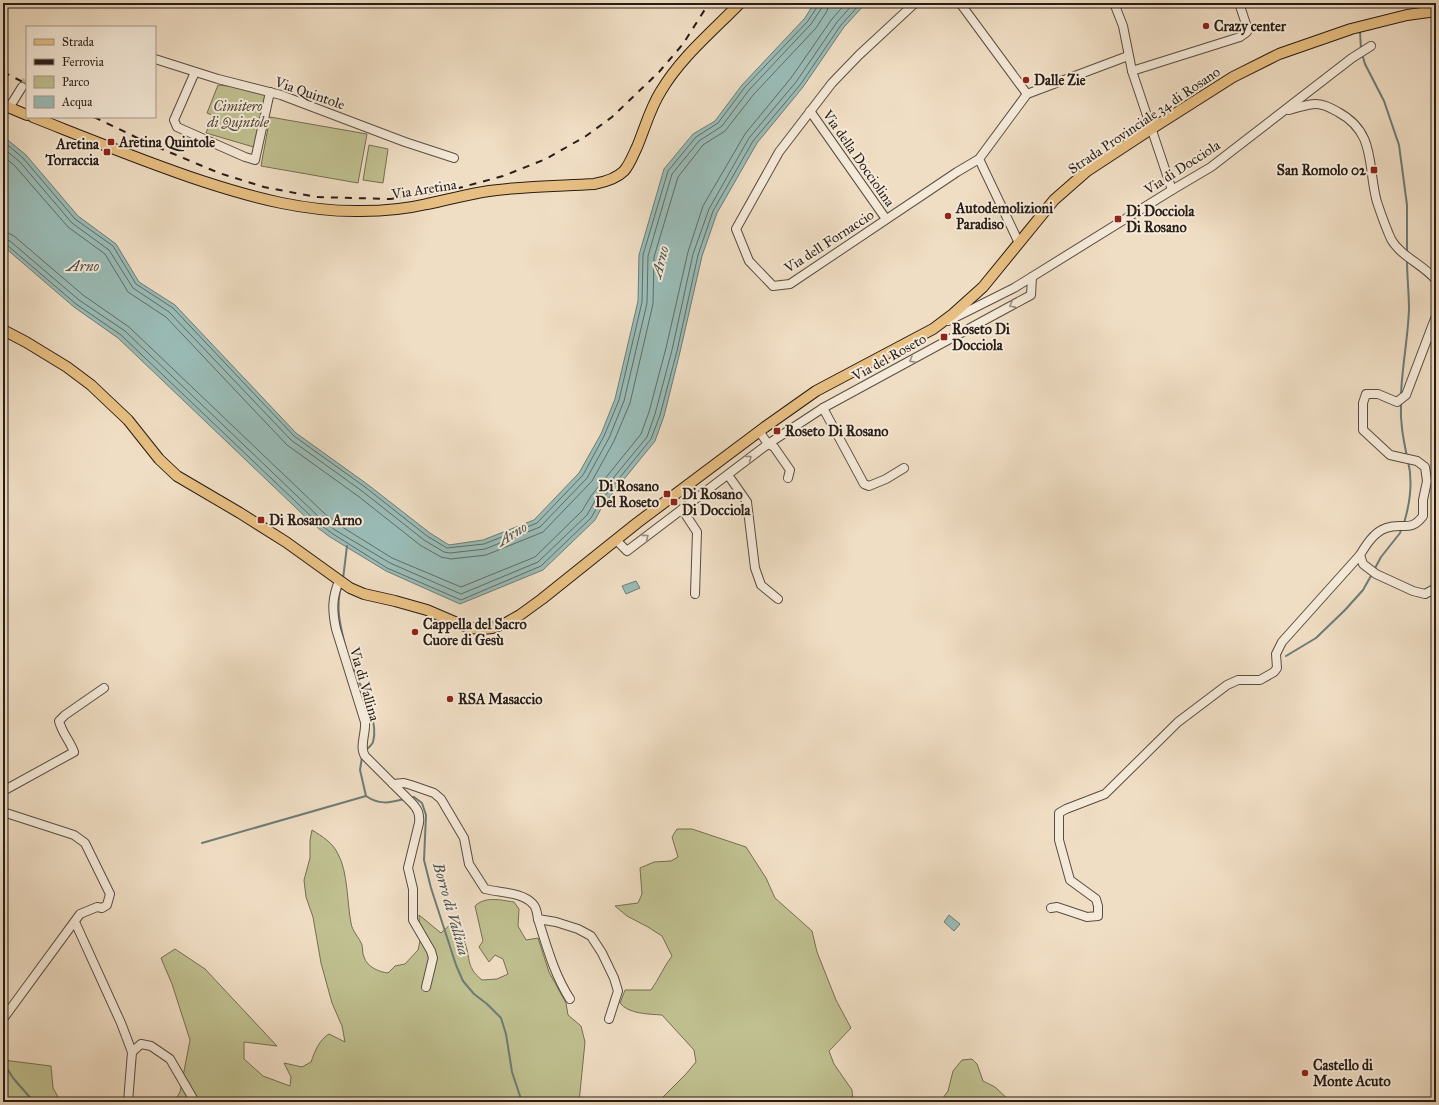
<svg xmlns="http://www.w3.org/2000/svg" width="1439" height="1105" font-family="'IM FELL Great Primer',serif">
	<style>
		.green { fill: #c0c090; stroke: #746e53 }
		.water { fill: #9abcb7; stroke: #6c7c77 }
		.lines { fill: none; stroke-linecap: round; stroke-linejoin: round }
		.shore { stroke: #606c66; stroke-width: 1 }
		.stream { stroke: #6c7c77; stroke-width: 2 }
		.minor-tunnel { stroke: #c8b7a1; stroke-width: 8; stroke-dasharray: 8 4; stroke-linecap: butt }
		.minor-casing { stroke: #594c42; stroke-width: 10 }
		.major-casing { stroke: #271c16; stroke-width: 12 }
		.minor { stroke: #f5ead9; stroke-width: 8 }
		.major { stroke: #e8bf82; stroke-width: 10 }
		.rail { stroke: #271c16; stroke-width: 2; stroke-dasharray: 7 7; stroke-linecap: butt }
		.oneway { stroke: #988d81 }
		.poi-dot { fill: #8f2418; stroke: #f5ead9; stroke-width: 1.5 }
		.labels { text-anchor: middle; stroke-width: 4; stroke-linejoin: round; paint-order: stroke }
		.poi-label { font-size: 14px; font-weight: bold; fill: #271c16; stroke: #f5ead9; text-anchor: start }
		.street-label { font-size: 14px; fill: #271c16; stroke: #f5ead9 }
		.park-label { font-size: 14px; font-style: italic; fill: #554d3b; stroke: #f5ead9 }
		.water-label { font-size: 15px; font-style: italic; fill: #4f544e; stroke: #f5ead9 }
	</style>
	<rect width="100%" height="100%" fill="#f0dec4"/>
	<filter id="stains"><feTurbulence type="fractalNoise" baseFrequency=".005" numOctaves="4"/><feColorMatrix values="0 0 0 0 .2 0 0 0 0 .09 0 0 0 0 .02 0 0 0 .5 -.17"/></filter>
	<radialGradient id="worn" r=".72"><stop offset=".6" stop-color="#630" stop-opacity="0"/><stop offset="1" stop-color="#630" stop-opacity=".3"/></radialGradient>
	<!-- green -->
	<g class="green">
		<path d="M218,85L247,88L268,95L257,148L206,133L209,125H211L212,122L210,121L212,115L207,113Z"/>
		<path d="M270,117L367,134L358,183L261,166Z"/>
		<path d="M369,145L388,149L383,183L363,180Z"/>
		<path d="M677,829H692L746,847L766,878L775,898L812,931L817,952L836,1000L851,1028L829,1051L834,1064L852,1090L853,1102H658L685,1075L696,1062L694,1050L662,1015C649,1014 628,1014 620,1003L625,990H651C659,979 664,966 672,956L662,936L648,927L627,916L615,906L638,903L642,894L640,868L654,862L671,861L678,857L672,837Z"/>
		<path d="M312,830C322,836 333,843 338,854C348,872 347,903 351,923C352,931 359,937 362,945C363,949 362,953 364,957C367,967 379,972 388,973L395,966L405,964L418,950L420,941L419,915L441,933L452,923C456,928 461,933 463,939C472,956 464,966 482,980L497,979L508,974L503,959L495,955L489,962L479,947L483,941L475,906C485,896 501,900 514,902L519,909L518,926L526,940L538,938L549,972L566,1003L568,1015L581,1026L585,1042L579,1102H174L180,1092L190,1040L172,984L161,958L175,949L205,969L277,1046L244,1042V1059L263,1076L290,1086L291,1077L284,1063L302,1067L311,1062C315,1051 319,1040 329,1034L345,1042L342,1026L332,1003L321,963L313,917L306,897L304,880L310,858V840Z"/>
		<path d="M972,1059L977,1064L983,1081L995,1087L1011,1102H940L948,1091L953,1071L962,1060Z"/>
		<path d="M3,1060L51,1066L53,1088L61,1102H3Z"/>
	</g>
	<!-- water -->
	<g class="water">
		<path d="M814,3H866L844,27L803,87L757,143L717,213L702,256L680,352L664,416L655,441L603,505L595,520L543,570L460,604L386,571L330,537L314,525L118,338L74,307L3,246V136L26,155L78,216L116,244L139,282L175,305L296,433L367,484L430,533L449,545L483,540L534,520L579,473L601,434L615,399L638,301L639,255L664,169L693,134L715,121L742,85L805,18Z"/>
		<path d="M636,581L640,588L626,594L622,586Z"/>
		<path d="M949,915L960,924L954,931L944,922Z"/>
	</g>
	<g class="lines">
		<!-- shore -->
		<g class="shore">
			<path d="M3,141L23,158L75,219L113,246L136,284L173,308L294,436L365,487L427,536L447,548L484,544L537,523L583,475L604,436L619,400L642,302L643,255L668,171L696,137L718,123L745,87L808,21L817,7L818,3"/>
			<path d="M3,148L20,162L72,223L109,250L133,288L169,312L291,440L362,491L424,540L444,552L450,553L485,549L540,527L587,478L609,438L624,401L647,303L648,256L672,174L699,141L722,126L749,90L811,24L821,9L823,3"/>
			<path d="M3,156L15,166L68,227L105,254L128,292L166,317L287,445L358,496L420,545L441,557L451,559L486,555L543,532L592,481L614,441L630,403L653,304L654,257L678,177L703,145L725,131L754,94L816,28L827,11L829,3"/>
			<path d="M3,233H8L14,236L83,295L129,327L324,513L339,525L392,558L461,587L535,557L582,511L591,496L641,434L649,412L666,348L688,252L703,206L745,134L791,78L832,19L846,3"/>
			<path d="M3,239L10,241L79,300L125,331L320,518L335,530L390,563L461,594L538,562L587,515L596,499L647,437L655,414L672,350L693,254L709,209L749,138L796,82L837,22L854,3"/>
			<path d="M3,244L7,245L76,304L121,335L317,522L333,534L387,568L461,600L541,566L591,518L600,502L651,439L660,415L677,351L698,255L713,211L753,141L800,85L841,25L861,3"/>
		</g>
		<!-- stream -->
		<g class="stream">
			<path d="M1360,31L1361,50"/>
			<path d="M1362,54L1365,64L1384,101L1399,145L1407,205V254"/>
			<path d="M1401,395C1402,367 1408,338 1409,309C1409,293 1407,277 1407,260"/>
			<path d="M1401,402C1400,422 1403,437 1407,457"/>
			<path d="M1404,523C1410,503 1413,481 1408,461"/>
			<path d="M1374,570L1381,557L1400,533L1402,527"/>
			<path d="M343,579L347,546"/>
			<path d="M341,587C335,609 341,628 346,649"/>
			<path d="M1286,656L1316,638L1345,610L1363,590L1372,574"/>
			<path d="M349,659C358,681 380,720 373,742C372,745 368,748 365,751"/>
			<path d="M362,757L360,770L366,796C379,805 389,803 404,799"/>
			<path d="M410,798L414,797L422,803L426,815L424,860L431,888L456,965L463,981L474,994L487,1004L501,1018L506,1034L512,1072L522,1102"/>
			<path d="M202,843L366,796"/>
			<path d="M3,1062L13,1078L34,1102"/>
		</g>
		<!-- minor-tunnel -->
		<path class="minor-tunnel" d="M22,87L27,79"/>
		<defs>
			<g id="minor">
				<path d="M915,3L859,55L832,83L779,152L736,229L749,261L773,286L790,284L957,172L979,159L1027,94L1128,56"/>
				<path d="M960,3L1027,94"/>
				<path d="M1114,3L1123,26L1132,71L1172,190"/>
				<path d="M155,59L218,79L281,95L405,142L454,158"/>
				<path d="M1132,71L1240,37L1247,32V27L1239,3"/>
				<path d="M195,72L174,120L177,127L245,157L255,160L270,92"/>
				<path d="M9,108L22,87"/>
				<path d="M1289,110C1297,108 1307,104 1316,104C1324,104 1331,108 1338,112C1377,133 1367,167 1377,202C1381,214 1386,228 1391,239C1400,256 1424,265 1436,280"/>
				<path d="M810,111L886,219"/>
				<path d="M979,159L1019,243"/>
				<path d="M1436,316L1406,395L1397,402L1378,394H1366L1363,403V430L1390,455L1417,461L1425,467L1427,481L1423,500V516C1410,533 1403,522 1386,528C1374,532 1366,545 1360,555L1363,564L1376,574L1413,591L1425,594L1436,588"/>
				<path d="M948,321L1014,288L1172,190L1211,167L1352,58L1371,46"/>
				<path d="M823,408L864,484L869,486L886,479L904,468"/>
				<path d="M759,431L768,444L774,447L790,470L788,478"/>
				<path d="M728,475L747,502L755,568L761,585L778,599"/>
				<path d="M682,509L697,532L695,594"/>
				<path d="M616,540L627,551L768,444L823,408L1031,295L1032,277"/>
				<path d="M339,581C332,598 332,610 336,629L365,722C366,734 359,747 365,756L411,802C418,809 420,814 419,823L408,868L413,889V920L431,951L433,958L426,987"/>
				<path d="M393,784L404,783L411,785L434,793L441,799L464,838L469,864L485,889C501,893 522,892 533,904C537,908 537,914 538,919L556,922L578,929L591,936L602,953L614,978L618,991L609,1019"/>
				<path d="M3,791L74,752C70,741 62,733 59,721L65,715L104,688"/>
				<path d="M3,812L74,835L85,843L110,894L107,905L102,908L97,907L80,914L3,1019"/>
				<path d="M1051,908L1057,907L1087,917L1098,916V906L1096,899L1070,880L1059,840V813L1066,809L1105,794L1178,722L1227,685L1238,680H1260L1274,672L1277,668L1276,654L1282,642L1360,555"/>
				<path d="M538,919C547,947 554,974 570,999"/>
				<path d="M75,922L121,1023L132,1052L128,1102"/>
				<path d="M132,1052L141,1044L151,1046L170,1059L195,1102"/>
			</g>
			<g id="major">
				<path d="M3,105L27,115"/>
				<path d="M33,117C89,139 145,162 202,181C254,198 306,212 361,211C383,211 406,209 427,204C448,200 468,194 489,191C524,186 559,186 594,184C605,182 616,179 624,171C630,164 633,155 637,147C645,128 650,108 661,91C681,57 713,31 740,3"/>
				<path d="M3,330L26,342L67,367L91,385L128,420L159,459L177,476L240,513L286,542L350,588L364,594L395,601L427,610L469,628L483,629L492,628L506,623L520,615L542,599L637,523L765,427L816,391L933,329L953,314L983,287L1054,200L1087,171L1151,129L1233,77L1279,54L1351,29L1407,15L1436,11"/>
			</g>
		</defs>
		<!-- minor casing -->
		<use href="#minor" class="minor-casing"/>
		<!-- major casing -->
		<use href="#major" class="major-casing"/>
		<!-- minor -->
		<use href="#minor" class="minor"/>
		<!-- major -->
		<use href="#major" class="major"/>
		<!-- rail -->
		<g class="rail">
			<path d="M3,72L27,84"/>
			<path d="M94,117L150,144L219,173L264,187L316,197L390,199L448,191L503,176L546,159L586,136L612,117L659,72L683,44L709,3"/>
		</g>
	</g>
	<!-- one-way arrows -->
	<defs><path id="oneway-chevron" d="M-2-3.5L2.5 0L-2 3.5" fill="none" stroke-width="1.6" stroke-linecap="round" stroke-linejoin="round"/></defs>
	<g class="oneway">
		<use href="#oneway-chevron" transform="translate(1012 305) rotate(151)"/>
		<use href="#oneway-chevron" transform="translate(912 360) rotate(151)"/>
		<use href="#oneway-chevron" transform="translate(749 458) rotate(-37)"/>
		<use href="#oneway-chevron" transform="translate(646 537) rotate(-37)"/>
	</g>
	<!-- markers -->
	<g class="poi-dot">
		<circle cx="1206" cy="26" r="4"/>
		<circle cx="1026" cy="80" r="4"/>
		<rect x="107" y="138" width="8" height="8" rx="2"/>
		<rect x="103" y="148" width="8" height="8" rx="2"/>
		<rect x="1370" y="166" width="8" height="8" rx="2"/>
		<circle cx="948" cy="216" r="4"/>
		<rect x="1114" y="215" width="8" height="8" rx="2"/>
		<rect x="940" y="333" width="8" height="8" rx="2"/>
		<rect x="773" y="427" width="8" height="8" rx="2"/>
		<rect x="663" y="490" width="8" height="8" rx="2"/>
		<rect x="670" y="498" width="8" height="8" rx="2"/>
		<rect x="257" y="516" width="8" height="8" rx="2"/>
		<circle cx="415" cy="632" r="4"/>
		<circle cx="450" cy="699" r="4"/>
		<circle cx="1305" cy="1073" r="4"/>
	</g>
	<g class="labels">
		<!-- poi labels -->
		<g class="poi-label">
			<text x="1214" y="31">Crazy center</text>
			<text x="1034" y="85">Dalle Zie</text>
			<text x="119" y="147">Aretina Quintole</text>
			<text x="99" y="149" text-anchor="end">Aretina<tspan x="99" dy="16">Torraccia</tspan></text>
			<text x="1366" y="175" text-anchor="end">San Romolo 02</text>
			<text x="956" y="213">Autodemolizioni<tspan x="956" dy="16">Paradiso</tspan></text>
			<text x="1126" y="216">Di Docciola<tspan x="1126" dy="16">Di Rosano</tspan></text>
			<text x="952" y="334">Roseto Di<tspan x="952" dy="16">Docciola</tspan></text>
			<text x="785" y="436">Roseto Di Rosano</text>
			<text x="659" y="491" text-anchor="end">Di Rosano<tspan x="659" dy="16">Del Roseto</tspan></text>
			<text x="682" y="499">Di Rosano<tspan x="682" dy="16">Di Docciola</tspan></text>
			<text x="269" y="525">Di Rosano Arno</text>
			<text x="423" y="629">Cappella del Sacro<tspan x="423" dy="16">Cuore di Gesù</tspan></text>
			<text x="458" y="704">RSA Masaccio</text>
			<text x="1313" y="1070">Castello di<tspan x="1313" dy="16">Monte Acuto</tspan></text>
		</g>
		<!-- street labels -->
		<g class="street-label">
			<text transform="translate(310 93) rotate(19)" y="5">Via Quintole</text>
			<text transform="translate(1144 120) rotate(-34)" y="5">Strada Provinciale 34 di Rosano</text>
			<text transform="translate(859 158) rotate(55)" y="5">Via della Docciolina</text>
			<text transform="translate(1182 167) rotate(-33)" y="5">Via di Docciola</text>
			<text transform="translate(424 189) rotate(-9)" y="5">Via Aretina</text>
			<text transform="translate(829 241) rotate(-33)" y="5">Via dell Fornaccio</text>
			<text transform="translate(889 357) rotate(-29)" y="5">Via del Roseto</text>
			<text transform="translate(365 684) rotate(74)" y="5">Via di Vallina</text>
		</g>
		<!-- park labels -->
		<g class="park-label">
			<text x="238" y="111">Cimitero<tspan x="238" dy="16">di Quintole</tspan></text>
		</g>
		<!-- water labels -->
		<g class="water-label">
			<text transform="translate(660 262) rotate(-75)" y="5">Arno</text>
			<text x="83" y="271">Arno</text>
			<text transform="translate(512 534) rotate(-32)" y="5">Arno</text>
			<text transform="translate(451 909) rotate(74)" y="5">Borro di Vallina</text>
		</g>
	</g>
	<!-- margin -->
	<rect width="1439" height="1105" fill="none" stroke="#f0dec4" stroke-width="16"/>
	<rect x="4" y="4" width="1431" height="1097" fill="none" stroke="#271c16" stroke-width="2"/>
	<rect x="8" y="8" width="1423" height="1089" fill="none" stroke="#271c16"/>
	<!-- legend -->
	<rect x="26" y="26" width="130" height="92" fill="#f5ead9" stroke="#a3988b"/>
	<rect x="34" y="39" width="20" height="6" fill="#e8bf82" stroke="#a3988b"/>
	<text x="62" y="46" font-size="12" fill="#271c16">Strada</text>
	<rect x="34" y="59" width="20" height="6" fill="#271c16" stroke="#a3988b"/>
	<text x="62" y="66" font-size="12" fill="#271c16">Ferrovia</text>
	<rect x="34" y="76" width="20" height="12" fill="#c0c090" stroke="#a3988b"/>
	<text x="62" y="86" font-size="12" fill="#271c16">Parco</text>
	<rect x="34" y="96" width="20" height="12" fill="#9abcb7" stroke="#a3988b"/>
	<text x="62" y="106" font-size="12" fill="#271c16">Acqua</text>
	<rect width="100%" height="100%" filter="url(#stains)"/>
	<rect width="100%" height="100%" fill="url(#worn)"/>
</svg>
